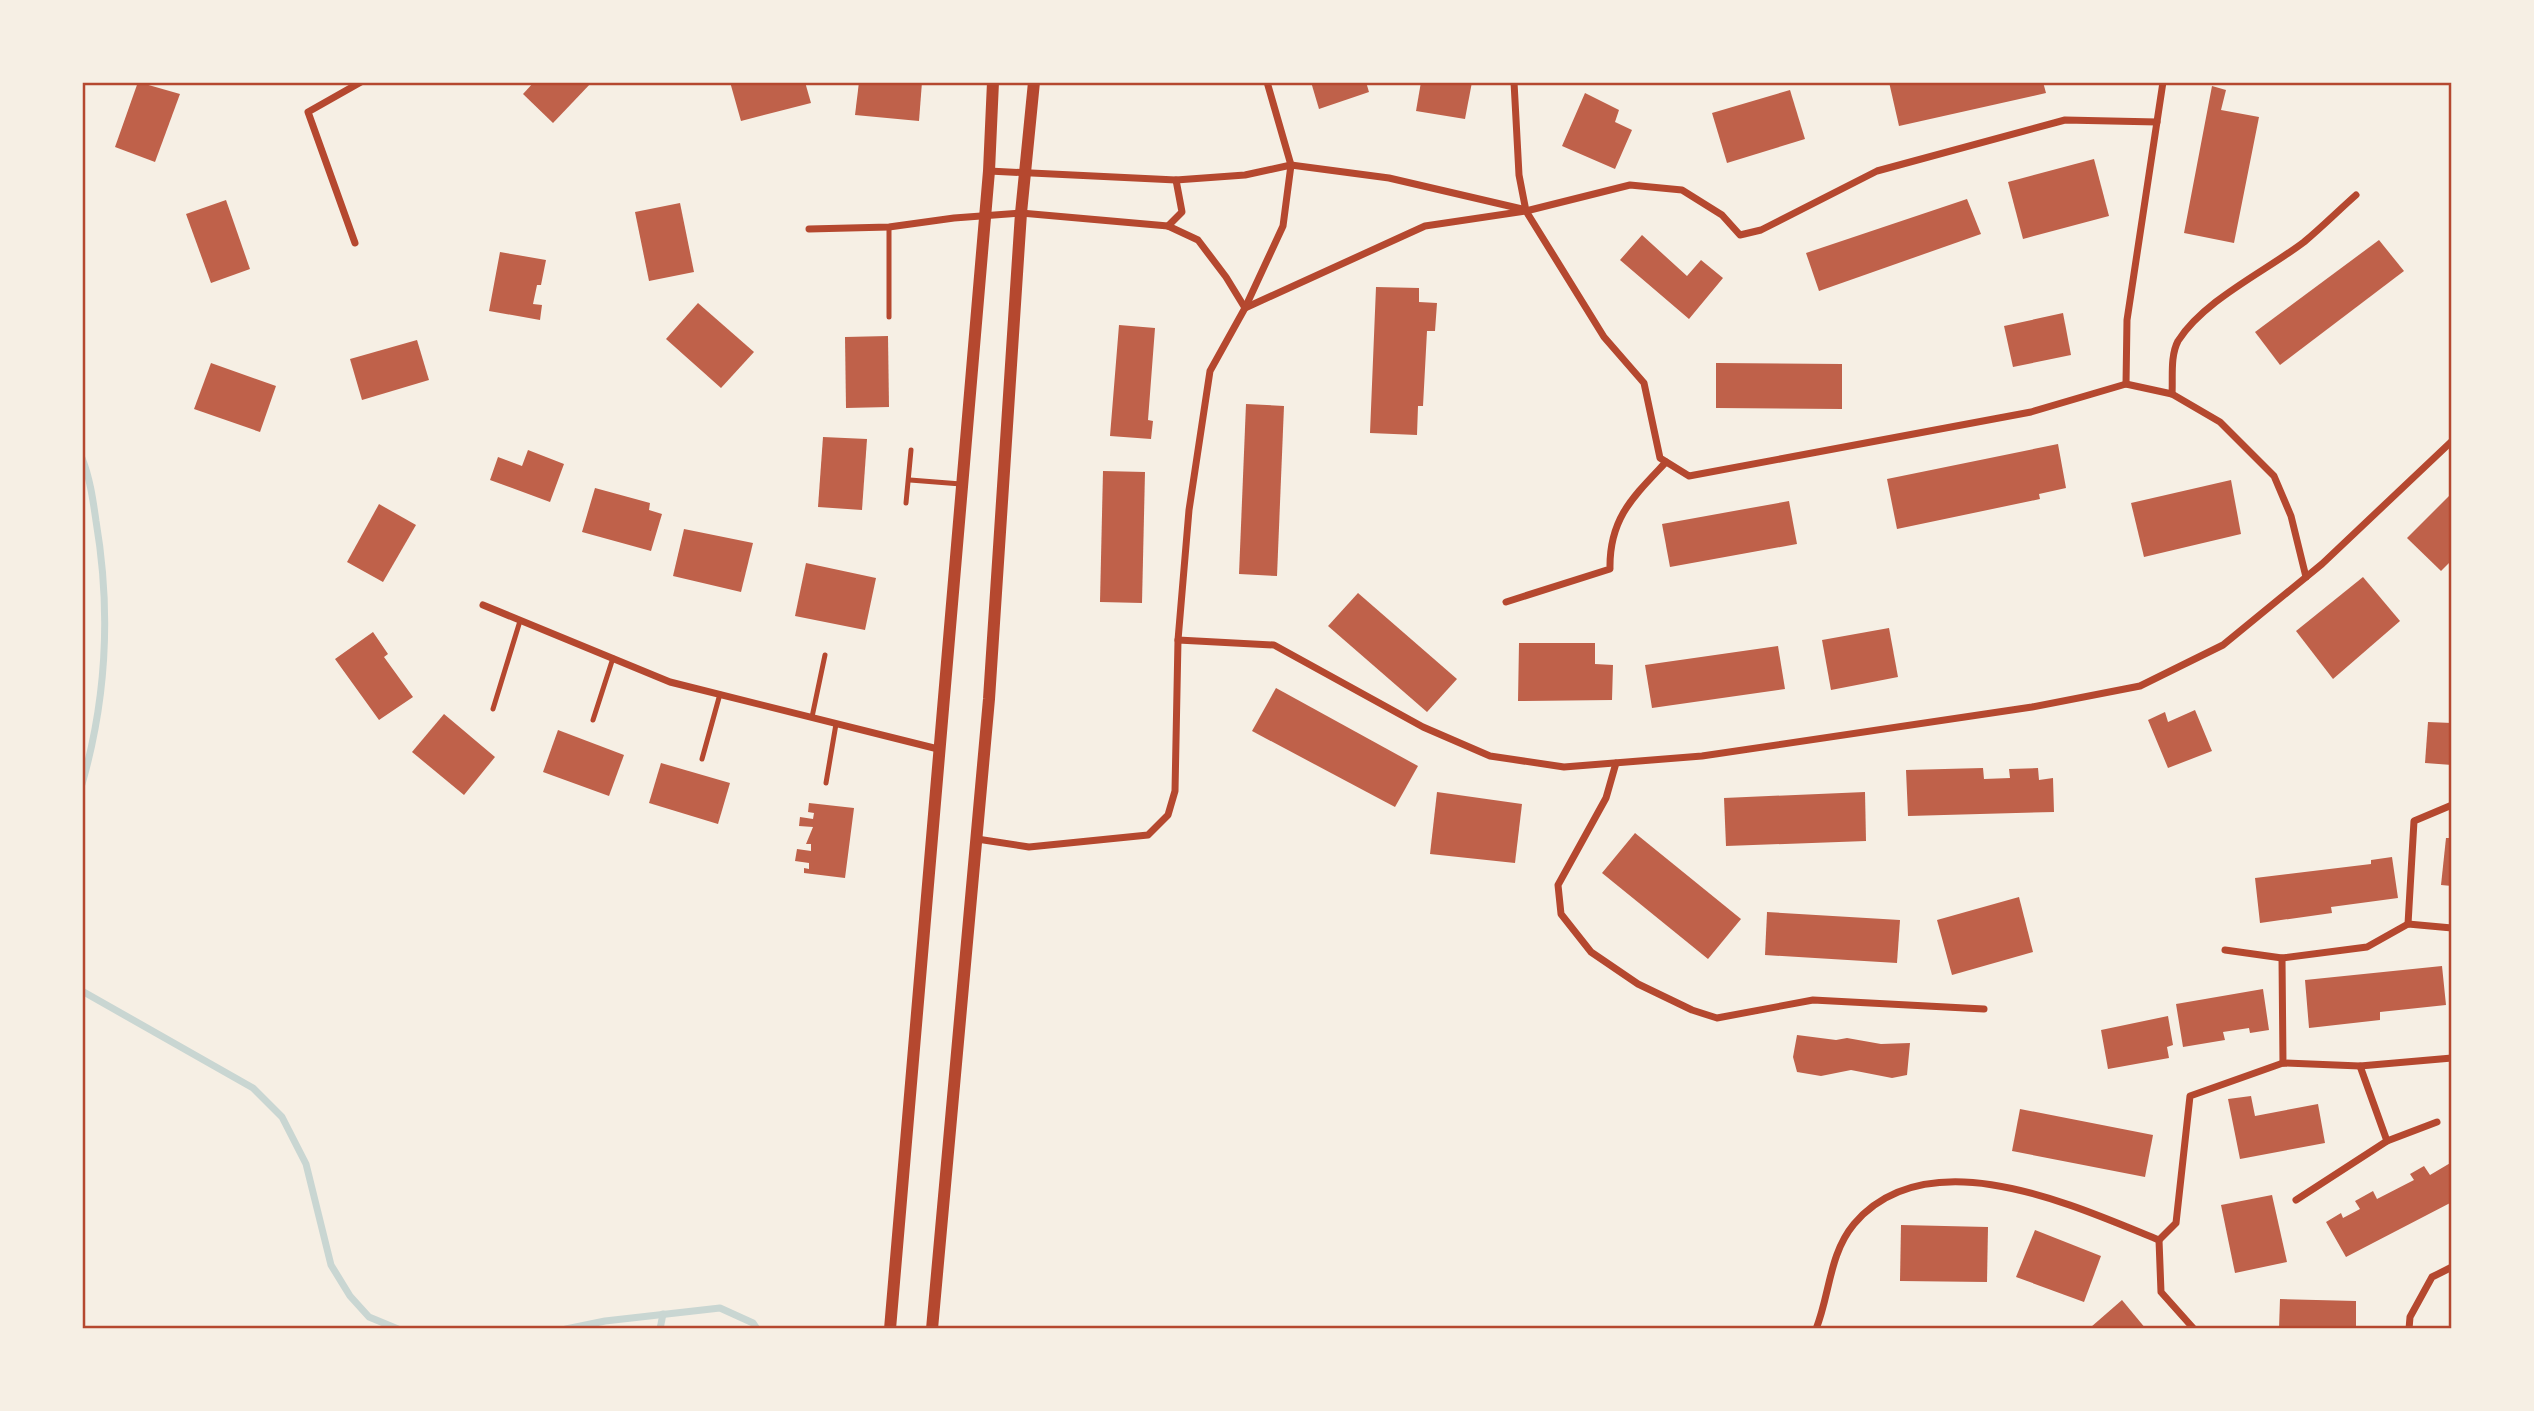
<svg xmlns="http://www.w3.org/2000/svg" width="2534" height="1411" font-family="'PT Sans Narrow',sans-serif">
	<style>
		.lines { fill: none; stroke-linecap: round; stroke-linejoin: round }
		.stream { stroke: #c9d6d2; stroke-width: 7 }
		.building { fill: #bf614a }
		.service { stroke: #b5482f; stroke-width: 5 }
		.minor { stroke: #b5482f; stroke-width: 7 }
		.tertiary { stroke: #b5482f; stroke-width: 12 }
		.neatline { fill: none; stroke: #b5482f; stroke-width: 2.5 }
	</style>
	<rect width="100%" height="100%" fill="#f6efe4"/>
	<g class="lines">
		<!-- stream -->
		<g class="stream">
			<path d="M82,458C90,478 93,500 96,521C111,610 107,697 82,784"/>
			<path d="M82,991L253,1088L282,1117L306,1164L331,1265L350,1296L369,1317L398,1329"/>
			<path d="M566,1329L605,1321L720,1308L753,1323L757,1329"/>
			<path d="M660,1329L663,1314"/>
		</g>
	</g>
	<!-- building -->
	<g class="building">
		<path d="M138,82L180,94L155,162L115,147Z"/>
		<path d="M534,82H592L553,123L523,94Z"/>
		<path d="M730,82H805L811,103L741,121Z"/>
		<path d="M859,82H922L919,121L855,115Z"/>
		<path d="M1311,82H1366L1369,92L1319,109Z"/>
		<path d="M1421,82H1472L1465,119L1416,111Z"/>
		<path d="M1889,82H2043L2046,93L1899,126Z"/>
		<path d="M2212,86L2226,90L2221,110L2259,117L2234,243L2184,233Z"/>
		<path d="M1790,90L1805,139L1727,163L1712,113Z"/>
		<path d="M1585,93L1619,110L1615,122L1632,130L1615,169L1562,146Z"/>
		<path d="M2094,159L2109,216L2023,239L2008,182Z"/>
		<path d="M1967,199L1981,234L1819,291L1806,253Z"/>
		<path d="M226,200L250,269L211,283L186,214Z"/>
		<path d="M680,203L694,272L649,281L635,212Z"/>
		<path d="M1642,235L1687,276L1701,260L1723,278L1689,319L1620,260Z"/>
		<path d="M2379,240L2404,271L2280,365L2255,332Z"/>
		<path d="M500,252L546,260L541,285H537L533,304L542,305L540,320L489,311Z"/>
		<path d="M1376,287L1419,288V302L1437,303L1435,331H1427L1423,406H1418L1417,435L1370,433Z"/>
		<path d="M698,303L754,352L721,388L666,339Z"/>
		<path d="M2063,313L2071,355L2013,367L2004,326Z"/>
		<path d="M1119,325L1155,328L1148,420L1153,421L1151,439L1110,436Z"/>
		<path d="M888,336L889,407L846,408L845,337Z"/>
		<path d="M417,340L429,380L362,400L350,359Z"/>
		<path d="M211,363L276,386L260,432L194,409Z"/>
		<path d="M1716,363L1842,364V409L1716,408Z"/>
		<path d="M1246,404L1284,406L1277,576L1239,574Z"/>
		<path d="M823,437L867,439L862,510L818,507Z"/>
		<path d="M2058,444L2066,488L2039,494L2040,499L1897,529L1887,479Z"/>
		<path d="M528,450L564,464L550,502L490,480L498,457L522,466Z"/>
		<path d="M1103,471L1145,472L1142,603L1100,602Z"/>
		<path d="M2231,480L2241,534L2144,557L2131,503Z"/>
		<path d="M595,488L650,503L649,510L662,514L651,551L582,532Z"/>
		<path d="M2452,493V560L2441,571L2407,538Z"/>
		<path d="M1789,501L1797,544L1670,567L1662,524Z"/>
		<path d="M379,504L416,525L383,582L347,562Z"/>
		<path d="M684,529L753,543L741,592L673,576Z"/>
		<path d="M806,563L876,578L865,630L795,616Z"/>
		<path d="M2363,577L2400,621L2333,679L2296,631Z"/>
		<path d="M1358,593L1457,679L1427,712L1328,626Z"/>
		<path d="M1889,628L1898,677L1831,690L1822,640Z"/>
		<path d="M373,632L388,654L384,657L413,697L379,720L335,659Z"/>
		<path d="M1519,643H1595V664L1613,665L1612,700L1518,701Z"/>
		<path d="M1778,646L1785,689L1652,708L1645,665Z"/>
		<path d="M1276,688L1418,766L1395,807L1252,731Z"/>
		<path d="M2195,710L2212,751L2168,768L2148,720L2165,712L2168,722Z"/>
		<path d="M444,714L495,757L464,795L412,752Z"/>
		<path d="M2428,722L2452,723V765L2425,763Z"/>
		<path d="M558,730L624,755L609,796L543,772Z"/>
		<path d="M661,763L730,783L718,824L649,803Z"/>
		<path d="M1983,768L1984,779L2010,778L2009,769L2038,768L2039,780L2053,778L2054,812L1908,816L1906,770Z"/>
		<path d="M1437,792L1522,804L1515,863L1430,854Z"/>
		<path d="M1865,792L1866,841L1726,846L1724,798Z"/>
		<path d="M809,803L854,808L845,878L804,873V868L809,869V863L795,861L797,849L811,851V844H806L813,827L799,826L800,817L813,819L814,813L808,812Z"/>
		<path d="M1635,833L1741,919L1708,959L1602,873Z"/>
		<path d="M2446,838H2452V886L2441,885Z"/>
		<path d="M2392,857L2398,898L2331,907L2332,913L2260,923L2255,878L2371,864V860Z"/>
		<path d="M2019,897L2033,952L1952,975L1937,920Z"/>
		<path d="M1767,912L1900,920L1897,963L1765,955Z"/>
		<path d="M2442,966L2446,1005L2380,1012V1020L2309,1028L2305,980Z"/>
		<path d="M2263,989L2269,1030L2250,1033L2249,1028L2223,1032L2225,1040L2183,1047L2176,1004Z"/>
		<path d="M2168,1016L2173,1045L2167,1047L2169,1058L2108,1069L2101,1030Z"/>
		<path d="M1797,1035L1836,1040L1847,1038L1881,1044L1910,1043L1907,1075L1892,1078L1851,1070L1821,1076L1797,1072L1793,1057Z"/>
		<path d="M2251,1096L2255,1116L2318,1104L2325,1143L2240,1159L2228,1099Z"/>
		<path d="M2020,1109L2153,1135L2145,1177L2012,1151Z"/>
		<path d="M2452,1162V1202L2346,1257L2326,1222L2341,1213L2343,1218L2360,1209L2355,1201L2373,1191L2377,1199L2414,1180L2410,1174L2424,1166L2430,1175Z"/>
		<path d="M2272,1195L2287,1262L2235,1273L2221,1205Z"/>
		<path d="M1901,1225L1988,1227L1987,1282L1900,1281Z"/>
		<path d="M2035,1230L2101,1256L2084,1302L2016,1277Z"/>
		<path d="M2280,1299L2356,1301V1329H2279Z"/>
		<path d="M2122,1300L2146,1329H2093L2091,1327Z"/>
	</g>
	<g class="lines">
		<!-- service -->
		<g class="service">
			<path d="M889,227V317"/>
			<path d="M910,480L961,484"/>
			<path d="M906,503L911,450"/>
			<path d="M493,709L520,621"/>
			<path d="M812,717L825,655"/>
			<path d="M593,720L613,658"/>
			<path d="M702,759L720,694"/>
			<path d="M826,783L836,724"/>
		</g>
		<!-- minor -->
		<g class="minor">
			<path d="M1514,82L1519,175L1526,211L1604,337L1644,383L1660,458L1689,476L2031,412L2126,384L2172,394L2220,422L2274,476L2291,516L2306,577"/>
			<path d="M989,171L1176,180L1245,175L1291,165L1389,178L1522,209"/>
			<path d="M1168,226L1182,212L1176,180"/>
			<path d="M809,229L889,227L954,218L1021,213L1168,226L1198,240L1226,277L1245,308L1425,226L1526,211L1630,185L1682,190L1722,215L1740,235L1761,230L1877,171L2065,120L2157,122"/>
			<path d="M355,243L308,112L361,82"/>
			<path d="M2126,384L2127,320L2163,82"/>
			<path d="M2172,394C2173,378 2170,356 2178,341C2204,300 2266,271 2304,242C2322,227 2339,210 2356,195"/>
			<path d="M1506,602L1610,569C1609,518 1634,496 1666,462"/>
			<path d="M483,605L670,682L938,749"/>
			<path d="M1178,640L1189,510L1210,371L1245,308L1283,226L1291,165L1267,82"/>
			<path d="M1616,763L1606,798L1558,885L1561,914L1591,952L1638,984L1692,1010L1717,1018L1813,1000L1984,1009"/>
			<path d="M977,839L1029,847L1148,835L1168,815L1175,791L1178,640L1274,645L1423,727L1490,756L1564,767L1702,756L2032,707L2140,686L2223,645L2322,564L2452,441"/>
			<path d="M2408,924L2414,821L2452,805"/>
			<path d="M2225,950L2282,958L2367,947L2408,924L2452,928"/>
			<path d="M2282,958L2283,1063"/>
			<path d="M2360,1066L2387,1141"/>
			<path d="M2296,1200L2387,1141L2437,1122"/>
			<path d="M2159,1240L2161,1292L2194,1329"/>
			<path d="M1816,1329C1830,1294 1829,1254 1854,1224C1928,1137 2075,1206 2159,1240L2176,1223L2190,1096L2283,1063L2360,1066L2452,1058"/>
			<path d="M2409,1329L2410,1317L2432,1277L2452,1267"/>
		</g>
		<!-- tertiary -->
		<g class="tertiary">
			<path d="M890,1329L989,171L993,82"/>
			<path d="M932,1329L989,699L1021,213L1034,82"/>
		</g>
	</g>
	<!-- border -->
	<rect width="2534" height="1411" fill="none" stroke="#f6efe4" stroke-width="168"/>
	<rect x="84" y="84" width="2366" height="1243" class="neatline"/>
</svg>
